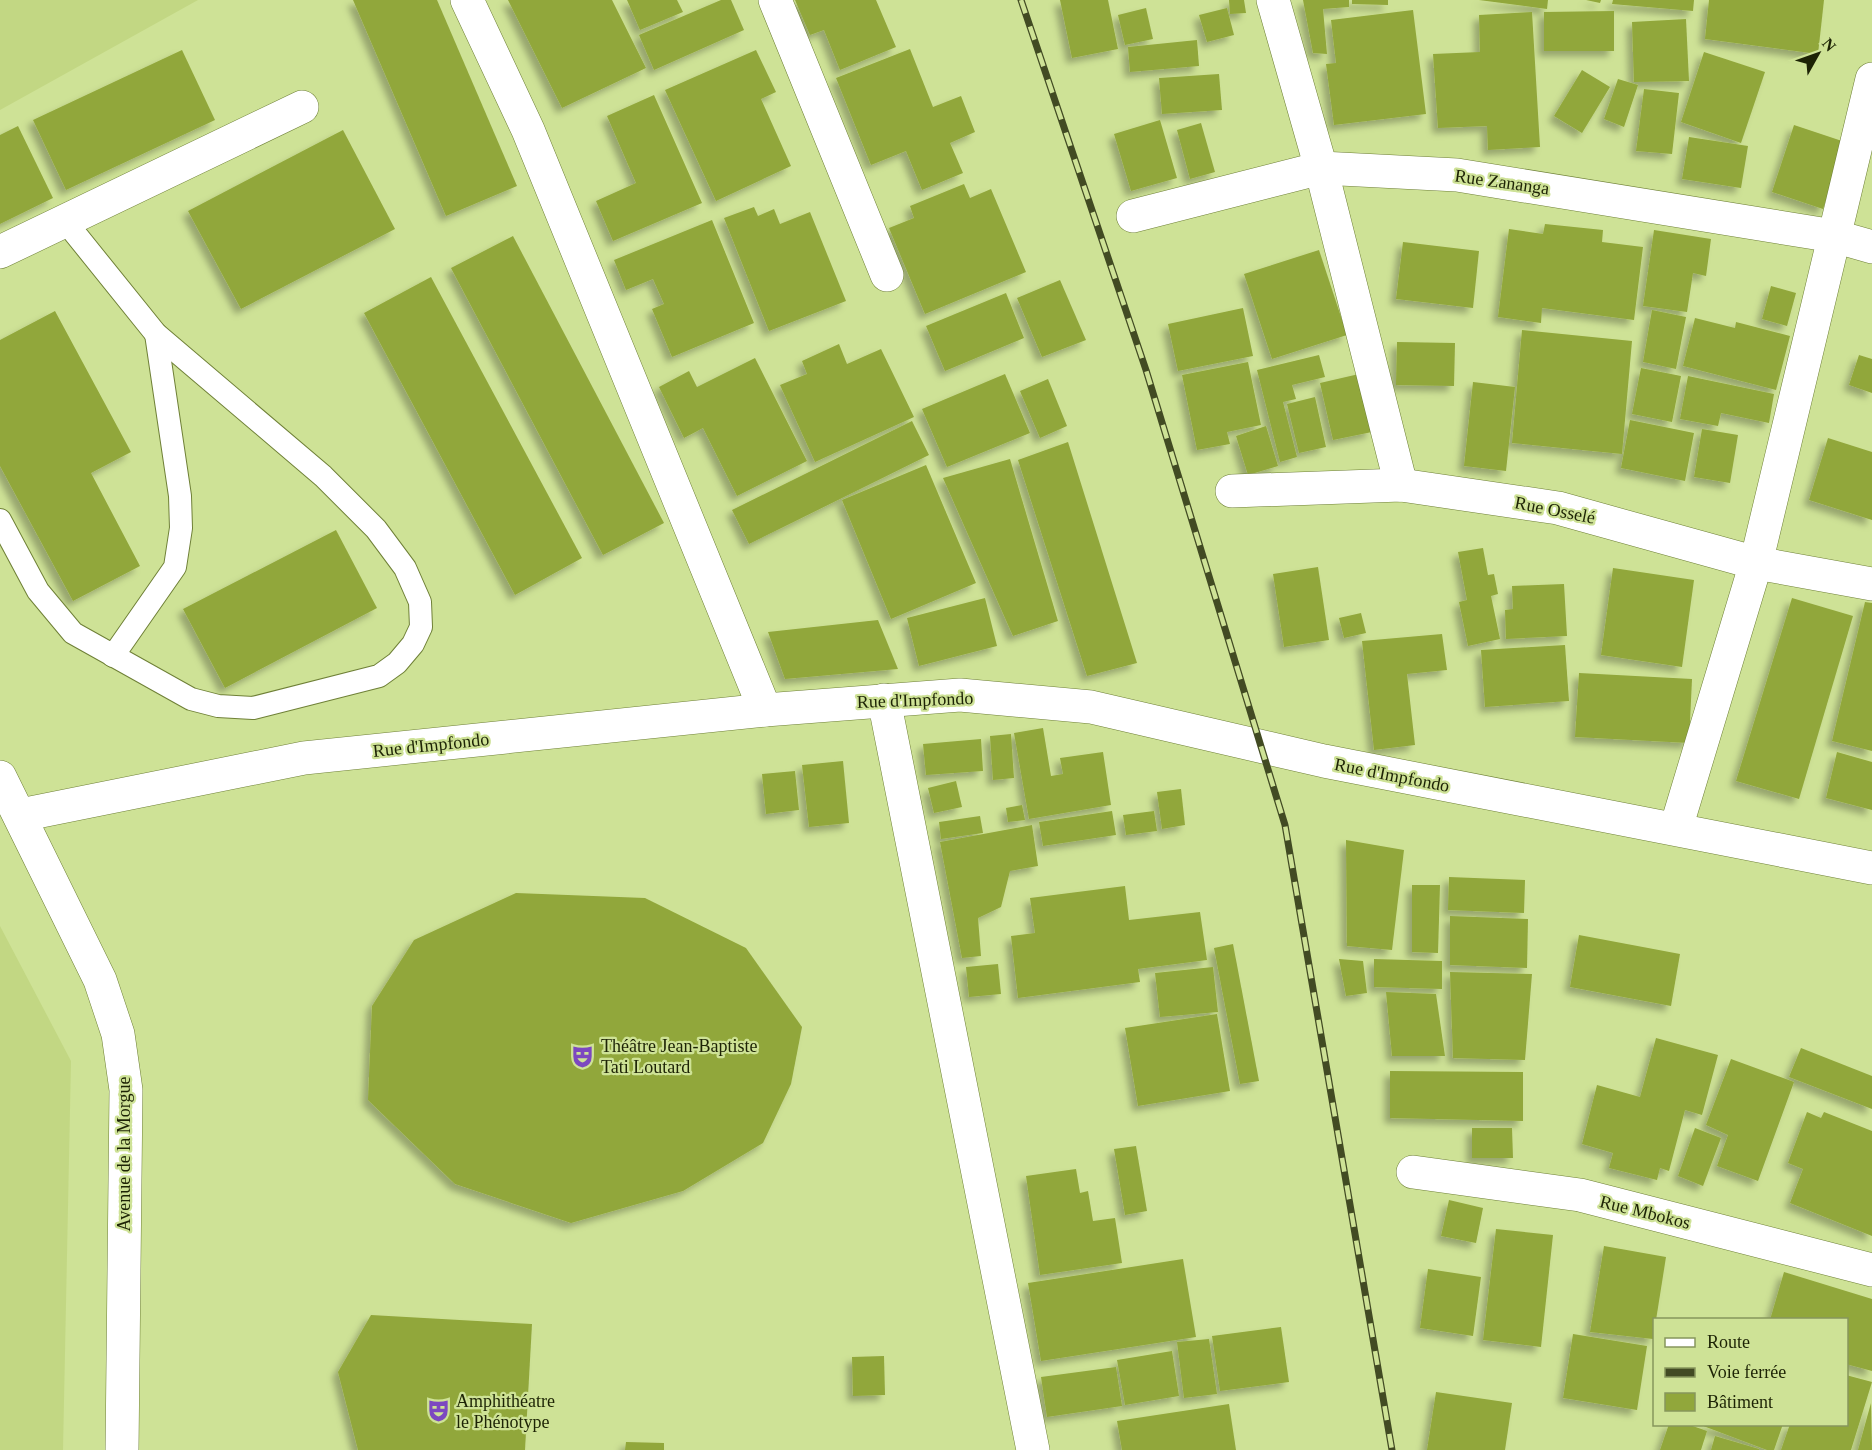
<svg xmlns="http://www.w3.org/2000/svg" width="1872" height="1450" font-family="Georgia,serif">
	<style>
		.built { fill: #c2d783 }
		.building { fill: #91a73b; filter: url(#shadow) }
		.lines { fill: none; stroke-linecap: round; stroke-linejoin: round }
		.service-casing { stroke: #6f8037; stroke-width: 24 }
		.minor-casing { stroke: #6f8037; stroke-width: 34 }
		.service { stroke: #fff; stroke-width: 22 }
		.minor { stroke: #fff; stroke-width: 33 }
		.rail-casing { stroke: #424b23; stroke-width: 7 }
		.rail { stroke: #cee296; stroke-width: 4.5; stroke-dasharray: 14; stroke-linecap: butt }
		.labels { text-anchor: middle; stroke-width: 4.5; stroke-linejoin: round; paint-order: stroke }
		.street-label { font-size: 18px; fill: #1d2305; stroke: #cee296 }
		.poi-label { font-size: 18px; fill: #1d2305; stroke: #cee296; text-anchor: start }
	</style>
	<defs>
		<filter id="shadow"><feDropShadow dx="-5.5" dy="5.5" stdDeviation="3" flood-color="#0004"/></filter>
	</defs>
	<rect width="100%" height="100%" fill="#cee296"/>
	<!-- built -->
	<g class="built">
		<path d="M0,0H198L0,110Z"/>
		<path d="M0,926L71,1061L63,1450H0Z"/>
	</g>
	<!-- building -->
	<g class="building">
		<path d="M353,0H437L517,186L446,216Z"/>
		<path d="M508,0H612L646,68L562,108Z"/>
		<path d="M627,0H677L683,12L640,30Z"/>
		<path d="M721,0H731L744,30L654,70L639,35Z"/>
		<path d="M795,0H876L896,47L840,70L824,30L810,35Z"/>
		<path d="M1060,0H1108L1118,49L1072,58Z"/>
		<path d="M1229,0H1244L1246,13L1230,14Z"/>
		<path d="M1303,0H1349V7L1323,9L1327,54L1313,53Z"/>
		<path d="M1352,0H1388V5L1352,4Z"/>
		<path d="M1479,0H1548L1547,9Z"/>
		<path d="M1586,0H1601L1600,3Z"/>
		<path d="M1613,0H1694L1693,11L1612,4Z"/>
		<path d="M1709,0H1824L1818,54L1705,39Z"/>
		<path d="M1146,8L1153,39L1125,45L1118,15Z"/>
		<path d="M1227,8L1234,35L1207,42L1199,15Z"/>
		<path d="M1413,10L1426,114L1334,125L1326,64L1336,63L1331,20Z"/>
		<path d="M1614,11V51H1544V12Z"/>
		<path d="M1532,12L1540,147L1488,150L1487,126L1438,128L1433,54L1480,52L1479,15Z"/>
		<path d="M1686,19L1689,81L1634,82L1632,22Z"/>
		<path d="M1197,40L1199,66L1130,72L1128,47Z"/>
		<path d="M910,49L933,107L961,96L975,132L950,143L963,173L922,190L906,151L871,165L836,78Z"/>
		<path d="M182,50L215,120L66,190L33,120Z"/>
		<path d="M756,50L776,92L761,99L791,166L716,201L665,90Z"/>
		<path d="M1704,52L1765,72L1741,143L1681,122Z"/>
		<path d="M1582,70L1610,87L1582,133L1554,116Z"/>
		<path d="M1219,74L1222,110L1162,114L1159,78Z"/>
		<path d="M1618,79L1638,85L1624,127L1604,119Z"/>
		<path d="M1644,89L1679,93L1672,154L1636,151Z"/>
		<path d="M654,95L702,203L613,241L596,201L636,183L607,116Z"/>
		<path d="M1160,120L1177,178L1131,191L1114,134Z"/>
		<path d="M1201,123L1215,172L1190,179L1177,130Z"/>
		<path d="M1794,125L1845,142L1823,209L1772,192Z"/>
		<path d="M18,126L53,198L0,224V135Z"/>
		<path d="M343,130L395,229L241,309L188,211Z"/>
		<path d="M1689,137L1748,146L1741,188L1682,179Z"/>
		<path d="M964,184L970,198L991,189L1026,272L925,314L889,228L914,218L910,206Z"/>
		<path d="M754,207L758,216L774,209L780,224L810,212L846,301L769,331L724,218Z"/>
		<path d="M712,220L754,323L672,357L652,309L664,304L653,279L626,290L614,260Z"/>
		<path d="M1545,224L1603,230L1602,242L1643,247L1634,320L1542,308L1541,323L1498,317L1509,229L1543,234Z"/>
		<path d="M1654,230L1711,239L1706,276L1693,273L1687,312L1643,306Z"/>
		<path d="M513,236L664,523L603,555L451,268Z"/>
		<path d="M1403,242L1479,251L1473,308L1396,299Z"/>
		<path d="M1319,250L1347,335L1272,359L1244,274Z"/>
		<path d="M431,277L582,558L515,595L364,313Z"/>
		<path d="M1060,280L1086,340L1042,357L1017,298Z"/>
		<path d="M1771,286L1796,293L1787,326L1762,319Z"/>
		<path d="M1006,293L1024,338L945,371L926,326Z"/>
		<path d="M1243,308L1253,356L1178,371L1168,324Z"/>
		<path d="M1652,310L1686,317L1676,369L1643,362Z"/>
		<path d="M55,311L131,452L91,473L140,566L73,601L0,466V340Z"/>
		<path d="M1695,318L1735,328L1736,322L1790,336L1776,390L1683,366Z"/>
		<path d="M1522,330L1632,341L1622,454L1512,443Z"/>
		<path d="M1397,342L1455,343L1454,386L1396,385Z"/>
		<path d="M839,344L847,364L881,349L914,417L815,462L780,385L807,374L802,361Z"/>
		<path d="M1319,355L1325,377L1292,385L1296,399L1283,402L1297,457L1280,462L1257,370Z"/>
		<path d="M1859,355L1872,359V393L1849,385Z"/>
		<path d="M755,358L807,461L737,496L703,428L684,438L659,387L689,371L697,387Z"/>
		<path d="M1248,362L1261,425L1227,432L1230,444L1197,450L1182,375Z"/>
		<path d="M1641,368L1681,376L1672,422L1632,414Z"/>
		<path d="M1005,374L1030,433L947,467L922,409Z"/>
		<path d="M1359,374L1372,432L1333,440L1320,383Z"/>
		<path d="M1688,376L1774,394L1769,423L1721,413L1718,426L1680,419Z"/>
		<path d="M1048,379L1067,426L1040,438L1020,391Z"/>
		<path d="M1473,382L1515,387L1506,471L1464,466Z"/>
		<path d="M1315,397L1326,447L1299,453L1287,404Z"/>
		<path d="M1630,420L1694,433L1685,481L1621,468Z"/>
		<path d="M912,421L929,455L749,544L732,510Z"/>
		<path d="M1266,426L1278,466L1248,475L1236,436Z"/>
		<path d="M1702,429L1738,435L1730,483L1694,477Z"/>
		<path d="M1828,438L1872,452V520L1809,500Z"/>
		<path d="M1068,442L1137,663L1087,676L1018,460Z"/>
		<path d="M1010,459L1058,621L1013,636L943,478Z"/>
		<path d="M926,465L976,583L891,619L842,500Z"/>
		<path d="M336,530L377,608L225,688L183,609Z"/>
		<path d="M1483,548L1488,575L1494,574L1498,594L1491,596L1500,639L1468,646L1459,602L1467,600L1458,552Z"/>
		<path d="M1318,567L1329,640L1284,647L1273,574Z"/>
		<path d="M1613,568L1694,580L1682,667L1601,655Z"/>
		<path d="M1564,584L1567,636L1506,639L1505,610L1513,609L1512,586Z"/>
		<path d="M985,598L997,646L919,666L907,618Z"/>
		<path d="M1792,598L1853,616L1799,799L1736,781Z"/>
		<path d="M1865,602L1872,603V751L1832,741Z"/>
		<path d="M1361,613L1366,633L1344,638L1339,618Z"/>
		<path d="M878,620L898,669L785,679L768,632Z"/>
		<path d="M1442,634L1447,670L1407,674L1415,745L1374,750L1362,641Z"/>
		<path d="M1565,645L1569,701L1485,707L1481,650Z"/>
		<path d="M1579,673L1692,679L1689,743L1575,737Z"/>
		<path d="M1043,728L1051,776L1063,774L1060,758L1103,752L1111,805L1029,819L1014,733Z"/>
		<path d="M1011,734L1014,778L993,780L990,736Z"/>
		<path d="M981,739L983,771L926,775L923,744Z"/>
		<path d="M1837,752L1872,762V810L1826,798Z"/>
		<path d="M843,761L849,823L809,827L802,765Z"/>
		<path d="M795,771L799,810L766,814L762,774Z"/>
		<path d="M956,781L962,807L934,813L928,788Z"/>
		<path d="M1181,789L1185,825L1162,829L1157,792Z"/>
		<path d="M1022,805L1025,820L1008,822L1006,808Z"/>
		<path d="M1112,811L1116,835L1043,846L1039,822Z"/>
		<path d="M1154,811L1157,831L1126,835L1123,815Z"/>
		<path d="M980,816L983,833L941,839L939,822Z"/>
		<path d="M1032,825L1038,866L1010,871L1001,907L978,918L981,956L962,958L940,842Z"/>
		<path d="M1346,840L1404,850L1392,950L1347,946Z"/>
		<path d="M1449,877L1525,880L1524,913L1448,910Z"/>
		<path d="M1412,885H1440L1438,953L1412,952Z"/>
		<path d="M1125,886L1129,920L1200,912L1207,960L1138,969L1140,982L1018,998L1011,936L1035,933L1030,898Z"/>
		<path d="M516,893L645,898L746,948L802,1027L791,1084L763,1143L683,1191L571,1223L455,1184L368,1100L372,1006L414,940Z"/>
		<path d="M1450,916L1528,919L1527,968L1450,965Z"/>
		<path d="M1579,935L1680,954L1671,1006L1570,987Z"/>
		<path d="M1233,944L1259,1081L1240,1084L1214,948Z"/>
		<path d="M1339,959L1363,961L1367,993L1346,996Z"/>
		<path d="M1374,959L1442,961V989L1374,987Z"/>
		<path d="M998,964L1001,994L969,997L966,967Z"/>
		<path d="M1213,967L1218,1012L1160,1017L1155,973Z"/>
		<path d="M1450,972L1532,974L1525,1060L1453,1058Z"/>
		<path d="M1386,992L1436,994L1445,1056H1392Z"/>
		<path d="M1217,1014L1230,1091L1138,1106L1125,1028Z"/>
		<path d="M1656,1038L1718,1055L1702,1115L1685,1110L1669,1171L1660,1168L1657,1180L1609,1168L1613,1153L1582,1144L1597,1085L1640,1097Z"/>
		<path d="M1801,1048L1872,1076V1109L1789,1077Z"/>
		<path d="M1731,1059L1794,1082L1758,1181L1717,1166L1728,1135L1706,1125Z"/>
		<path d="M1390,1071L1523,1072V1121L1390,1118Z"/>
		<path d="M1807,1112L1821,1118L1824,1112L1872,1131V1236L1790,1203L1803,1169L1788,1163Z"/>
		<path d="M1472,1128H1512L1513,1158H1472Z"/>
		<path d="M1695,1128L1721,1138L1703,1186L1678,1176Z"/>
		<path d="M1136,1146L1147,1211L1125,1215L1114,1149Z"/>
		<path d="M1076,1169L1080,1193L1088,1191L1093,1221L1115,1218L1122,1263L1040,1275L1026,1176Z"/>
		<path d="M1449,1200L1483,1208L1476,1243L1441,1236Z"/>
		<path d="M1496,1229L1553,1235L1541,1347L1483,1340Z"/>
		<path d="M1604,1246L1666,1257L1653,1339L1590,1332Z"/>
		<path d="M1183,1259L1196,1337L1041,1361L1028,1283Z"/>
		<path d="M1428,1269L1481,1277L1473,1336L1420,1328Z"/>
		<path d="M1784,1272L1872,1299V1371L1846,1364V1320H1770Z"/>
		<path d="M371,1315L532,1324L525,1450H358L338,1372Z"/>
		<path d="M1281,1327L1289,1382L1220,1391L1212,1336Z"/>
		<path d="M1573,1334L1647,1346L1637,1410L1563,1398Z"/>
		<path d="M1209,1339L1217,1394L1184,1398L1177,1342Z"/>
		<path d="M1172,1351L1179,1396L1125,1405L1117,1360Z"/>
		<path d="M884,1356L885,1395L853,1396L852,1357Z"/>
		<path d="M1116,1367L1122,1406L1047,1417L1041,1377Z"/>
		<path d="M1846,1375L1872,1382L1851,1450H1781L1790,1424H1846Z"/>
		<path d="M1436,1392L1512,1403L1505,1450H1427Z"/>
		<path d="M1871,1403L1872,1450H1858Z"/>
		<path d="M1229,1404L1236,1450H1122L1117,1421Z"/>
		<path d="M1669,1424H1687L1707,1431L1701,1450H1660Z"/>
		<path d="M1698,1424H1783L1774,1450H1767Z"/>
		<path d="M1715,1436L1759,1449V1450H1711Z"/>
		<path d="M626,1442L664,1443V1450H625Z"/>
	</g>
	<g class="lines">
		<defs>
			<g id="service">
				<path d="M0,520L38,591L73,633L191,699L218,706L253,708L379,676L397,663L413,644L421,627L420,602L405,568L376,529L323,476L156,334L65,221"/>
				<path d="M113,656L175,567L181,528L180,496L156,334"/>
			</g>
			<g id="minor">
				<path d="M467,0L528,130L765,710"/>
				<path d="M775,0L887,275"/>
				<path d="M1273,0L1321,168L1401,485"/>
				<path d="M1133,216L1321,168L1457,175L1834,236L1872,247"/>
				<path d="M0,252L302,107"/>
				<path d="M1232,491L1401,485L1558,508L1756,563L1872,584"/>
				<path d="M884,700L1033,1450"/>
				<path d="M0,777L100,980L118,1034L126,1090L122,1450"/>
				<path d="M21,815L304,758L765,710L960,695L1091,707L1324,761L1872,868"/>
				<path d="M1676,828L1756,563L1872,79"/>
				<path d="M1413,1172L1580,1195L1872,1270"/>
			</g>
		</defs>
		<!-- service casing -->
		<use href="#service" class="service-casing"/>
		<!-- minor casing -->
		<use href="#minor" class="minor-casing"/>
		<!-- service -->
		<use href="#service" class="service"/>
		<!-- minor -->
		<use href="#minor" class="minor"/>
		<defs>
			<path id="rail" d="M1021,0L1146,370L1285,825L1392,1450"/>
		</defs>
		<!-- rail casing -->
		<use href="#rail" class="rail-casing"/>
		<!-- rail -->
		<use href="#rail" class="rail"/>
	</g>
	<!-- icons -->
	<defs>
		<symbol id="theatre-bare" viewBox="-9 -9 18 18"><path d="M-5-5.5Q0-4 5-5.5V0Q5 5 0 6Q-5 5-5 0ZM-3.3-2.5H-1v1.5H-3.3ZM1-2.5H3.3v1.5H1ZM-2.8 1Q0 5.5 2.8 1Z" fill="#7c48c0" stroke="#cee296" stroke-width="2.5" paint-order="stroke"/></symbol>
	</defs>
	<g fill-rule="evenodd">
		<use href="#theatre-bare" x="566" y="1040" width="33" height="33"/>
		<use href="#theatre-bare" x="422" y="1394" width="33" height="33"/>
	</g>
	<g class="labels">
		<!-- street labels -->
		<g class="street-label">
			<text transform="translate(1502 182) rotate(8)" y="6">Rue Zananga</text>
			<text transform="translate(1555 510) rotate(11)" y="6">Rue Osselé</text>
			<text transform="translate(915 700) rotate(-2)" y="6">Rue d'Impfondo</text>
			<text transform="translate(431 745) rotate(-6)" y="6">Rue d'Impfondo</text>
			<text transform="translate(1392 775) rotate(11)" y="6">Rue d'Impfondo</text>
			<text transform="translate(124 1154) rotate(-90)" y="6">Avenue de la Morgue</text>
			<text transform="translate(1645 1212) rotate(14)" y="6">Rue Mbokos</text>
		</g>
		<!-- poi labels -->
		<g class="poi-label">
			<text x="601" y="1052">Théâtre Jean-Baptiste<tspan x="601" dy="21">Tati Loutard</tspan></text>
			<text x="456" y="1407">Amphithéatre<tspan x="456" dy="21">le Phénotype</tspan></text>
		</g>
	</g>
	<!-- legend -->
	<rect x="1653" y="1318" width="195" height="108" fill="#cee296" stroke="#87965c" stroke-width="1.5"/>
	<rect x="1665" y="1338" width="30" height="9" fill="#ffffff" stroke="#87965c" stroke-width="1.5"/>
	<text x="1707" y="1348" font-size="18" fill="#1d2305">Route</text>
	<rect x="1665" y="1368" width="30" height="9" fill="#424b23" stroke="#87965c" stroke-width="1.5"/>
	<text x="1707" y="1378" font-size="18" fill="#1d2305">Voie ferrée</text>
	<rect x="1665" y="1393" width="30" height="18" fill="#91a73b" stroke="#87965c" stroke-width="1.5"/>
	<text x="1707" y="1408" font-size="18" fill="#1d2305">Bâtiment</text>
	<!-- north arrow -->
	<g transform="translate(1818 54) rotate(50)" stroke="#cee296" stroke-width="4.5" paint-order="stroke">
	<path d="M0-4.5L10 22L0 15L-10 22Z" fill="#1d2305"/>
	<text y="-9" font-size="16" font-weight="bold" text-anchor="middle" fill="#1d2305">N</text>
	</g>
</svg>
